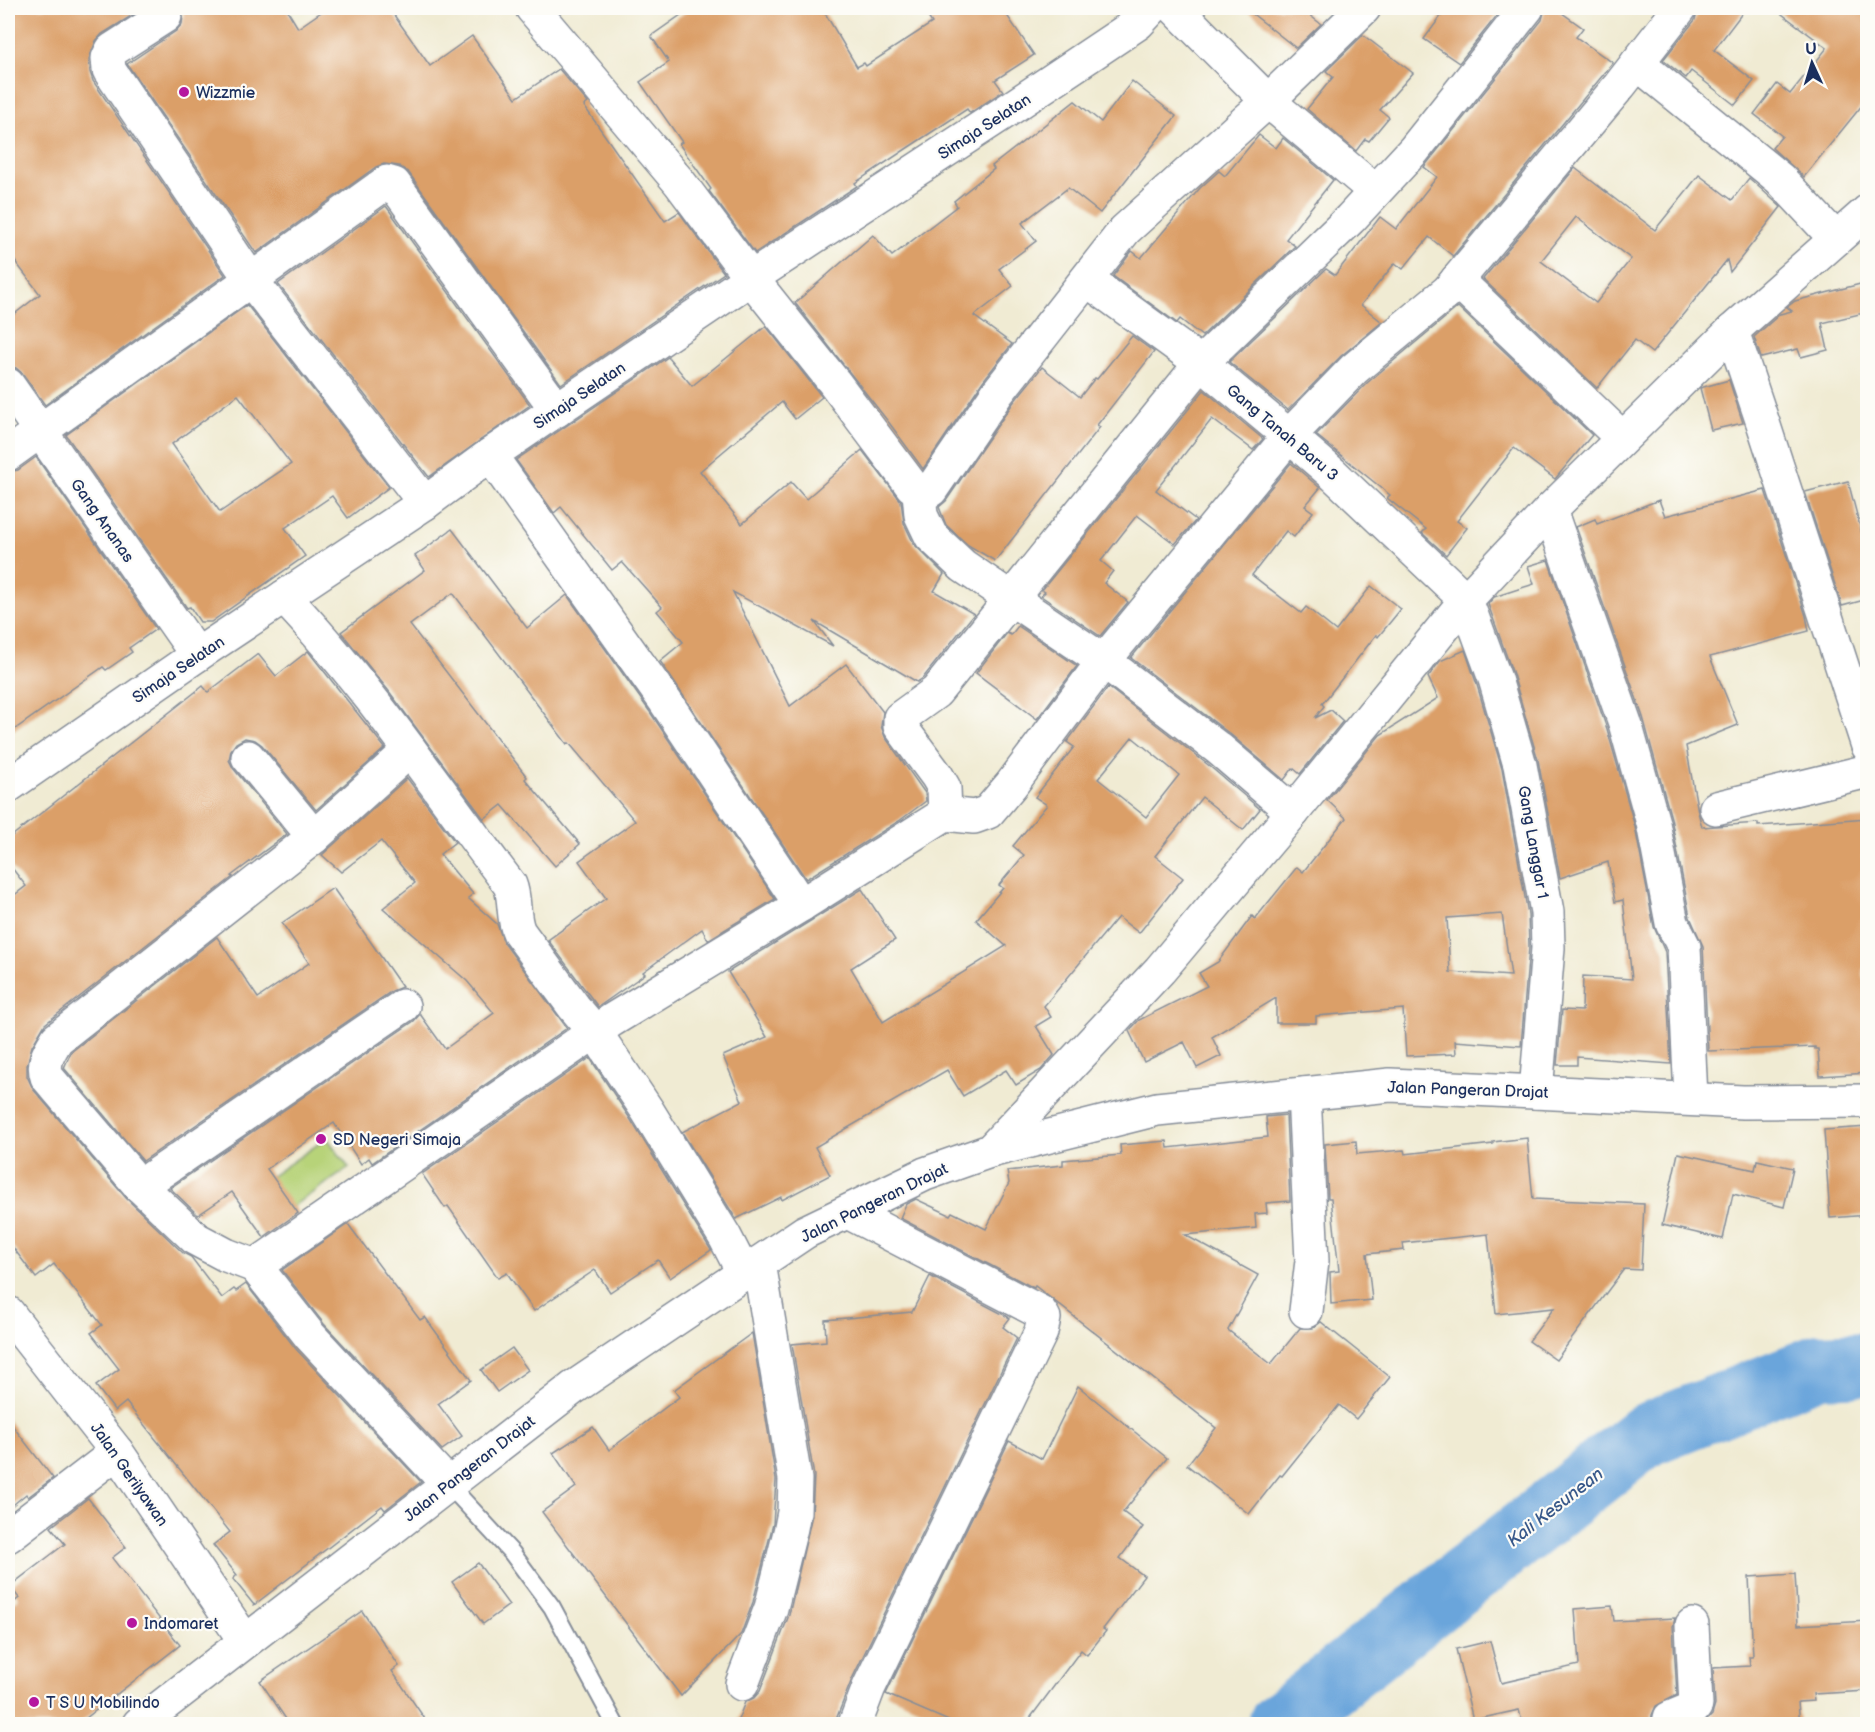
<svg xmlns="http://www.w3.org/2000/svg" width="1875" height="1732" font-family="'Balsamiq Sans',sans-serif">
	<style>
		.green { fill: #b7d379; stroke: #69816c; stroke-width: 1.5 }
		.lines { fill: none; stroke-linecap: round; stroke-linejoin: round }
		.river { stroke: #6aa5db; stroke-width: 64 }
		.building { fill: #db9f67; fill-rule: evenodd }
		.service-casing { stroke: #868d98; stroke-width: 20 }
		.minor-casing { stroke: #868d98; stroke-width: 36 }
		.tertiary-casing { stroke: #868d98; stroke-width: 36 }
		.service { stroke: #fff; stroke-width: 16 }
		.minor { stroke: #fff; stroke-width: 33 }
		.tertiary { stroke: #fff; stroke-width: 33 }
		.poi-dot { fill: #b5179e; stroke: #fdfcf7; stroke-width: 2 }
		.labels { text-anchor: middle; stroke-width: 4.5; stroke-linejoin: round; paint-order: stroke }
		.poi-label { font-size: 16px; fill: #1b2f5e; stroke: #fdfcf7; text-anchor: start }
		.street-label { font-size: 16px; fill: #1b2f5e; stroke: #fdfcf7 }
		.water-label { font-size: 18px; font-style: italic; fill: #37588a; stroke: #fdfcf7 }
	</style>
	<rect width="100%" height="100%" fill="#fdfcf7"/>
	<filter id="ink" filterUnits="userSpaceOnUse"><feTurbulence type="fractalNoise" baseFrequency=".0167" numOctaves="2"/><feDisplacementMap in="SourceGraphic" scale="12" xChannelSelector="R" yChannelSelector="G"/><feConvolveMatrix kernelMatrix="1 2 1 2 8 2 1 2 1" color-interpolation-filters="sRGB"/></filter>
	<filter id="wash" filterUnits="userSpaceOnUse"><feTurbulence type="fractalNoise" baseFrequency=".008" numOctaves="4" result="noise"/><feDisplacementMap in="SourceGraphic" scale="24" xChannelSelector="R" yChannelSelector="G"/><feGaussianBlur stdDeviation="1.35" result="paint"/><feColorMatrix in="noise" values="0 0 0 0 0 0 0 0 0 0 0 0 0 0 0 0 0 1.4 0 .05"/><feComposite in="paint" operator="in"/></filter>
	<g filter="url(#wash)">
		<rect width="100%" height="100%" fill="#f0ebd3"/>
		<!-- green -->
		<path class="green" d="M327,1138L349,1168L284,1212L263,1182Z"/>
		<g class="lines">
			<!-- river -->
			<path class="river" d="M1280,1724L1646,1435L1819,1366L1868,1364"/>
		</g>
		<g id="blocks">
			<!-- building -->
			<g class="building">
				<path d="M8,8H144L102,34L96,41L89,59L90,72L93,81L225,275L45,405L23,374L16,368L8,366V319L40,294L8,252Z"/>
				<path d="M184,8H286L298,28L327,8H389L430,66L472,36L516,98L559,69L588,103L584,106L665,221L679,212L724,273L561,384L409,173L399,166L384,164L376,167L256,253L127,64L176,31L182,24Z"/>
				<path d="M691,8H822L857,67L864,63L866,66L932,23L922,8H1002L1034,55L995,80L1003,91L970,113L967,109L909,147L855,183L857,186L755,253L709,191L711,189L679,144L682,142L640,82L669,62L651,36Z"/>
				<path d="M1245,8H1300L1321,24L1296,48Z"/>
				<path d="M1447,8H1503L1459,63L1424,39Z"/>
				<path d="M1545,8H1555L1583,28L1576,37L1613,63L1453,256L1429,237L1403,269L1395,263L1361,305L1382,322L1341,356L1288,410L1229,362L1326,269L1335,275L1380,217L1396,229L1437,177L1424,167L1542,20Z"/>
				<path d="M1698,8H1746L1714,50L1754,81L1735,105L1691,71L1686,78L1663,60L1695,20Z"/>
				<path d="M1774,8H1868V98L1804,177L1772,148L1782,136L1754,114L1777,84L1790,94L1827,48Z"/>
				<path d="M1363,35L1413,73L1380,110L1389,117L1369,141L1365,139L1356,151L1307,109L1333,77L1326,71Z"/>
				<path d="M1132,81L1176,116L1100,213L1068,188L1022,223L1036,241L999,269L1013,286L974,316L1012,344L983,381L923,469L890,424L795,303L873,235L892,256L957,206L954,201L994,169L992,166L1075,101L1101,122Z"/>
				<path d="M1259,135L1276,148L1283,138L1333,180L1286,239L1295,246L1202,336L1180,319L1177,323L1113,276L1132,251L1141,258L1200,188L1219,171L1225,176Z"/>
				<path d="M1575,168L1655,230L1699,175L1732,200L1749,178L1781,207L1730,272L1727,260L1652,353L1635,340L1597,388L1483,279ZM1576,217L1631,259L1596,303L1541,261Z"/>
				<path d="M386,206L530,405L429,477L278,284Z"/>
				<path d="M1868,282V312L1822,323L1828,350L1801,357L1798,349L1761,358L1754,337L1780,314L1792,311L1787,307L1795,301Z"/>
				<path d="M247,305L389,487L348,518L332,496L285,528L305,556L211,622H200L190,607L187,608L66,435ZM238,395L291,464L220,512L172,444Z"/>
				<path d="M1458,307L1592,435L1555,479L1514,448L1457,521L1467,528L1446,555L1422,533L1426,529L1387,498L1390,495L1316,435L1367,383Z"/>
				<path d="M766,326L822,397L795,419L782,402L700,471L742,524L791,482L806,499L862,450L901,501L904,523L914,544L944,574L934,591L974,614L923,678L917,682L814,621L833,646L733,592L790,706L846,664L883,712L881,726L885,737L925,793L926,801L899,821L806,879L660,661L683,642L657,611L662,607L622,562L612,570L561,507L554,513L516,460L668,357L692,386Z"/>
				<path d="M1132,336L1154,352L1097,425L1100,427L995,561L968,545L946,525L939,507L946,501L1013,403L1042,367L1080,397L1095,378L1097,379Z"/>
				<path d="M1729,380L1743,423L1711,430L1700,388Z"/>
				<path d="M1204,390L1263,439L1253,450L1212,419L1156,490L1196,520L1175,544L1137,515L1101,561L1113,571L1104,583L1128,602L1100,636L1041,596L1045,592L1042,590Z"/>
				<path d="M36,457L156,629L129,648L132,652L106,670L103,667L8,734V472L18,470Z"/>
				<path d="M1291,463L1320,488L1305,506L1313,512L1294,537L1286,531L1252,575L1301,613L1306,607L1336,631L1371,586L1401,609L1378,637L1376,635L1322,704L1324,706L1315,718L1331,710L1343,721L1300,774L1293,768L1284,780L1230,734L1131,658Z"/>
				<path d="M1848,481L1868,557V599L1842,606L1805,492Z"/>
				<path d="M1765,490L1806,616L1809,631L1710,657L1738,725L1686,746L1698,812L1702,827L1758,823V826L1868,818V968L1863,969L1868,1027V1073L1820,1076L1818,1049H1815V1047L1708,1051L1703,946L1690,917L1671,818L1643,717L1576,527L1595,519L1597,524L1659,500L1665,516Z"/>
				<path d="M452,529L527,628L567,595L650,712L775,899L708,940L702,929L643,972L645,974L598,1007L548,940L606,898L579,861L635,821L569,743L567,744L453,593L410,625L527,777L525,779L580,844L555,866L502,805L484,819L388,690L341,632L425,570L415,556Z"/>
				<path d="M1548,560L1607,729L1635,827L1654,927L1665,952L1671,1064L1577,1057V1065H1557L1562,1010L1582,1011L1583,976L1632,979L1623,900L1615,902L1608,862L1560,878L1538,760L1513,674L1488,604L1494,597L1534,584L1528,566Z"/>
				<path d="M1018,626L1077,666L1037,719L976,673L1007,633L1011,635Z"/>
				<path d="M1465,650L1477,685L1502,769L1528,914L1529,947L1521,1046L1455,1041L1456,1054L1406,1056L1403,1009L1316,1016V1023H1276V998L1212,1037L1221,1056L1197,1068L1184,1042L1144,1062L1129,1031L1139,1020L1207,986L1199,973L1218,962L1252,916L1255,919L1297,867L1303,872L1346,818L1327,800L1380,735L1438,698L1428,677L1440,661ZM1502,914L1511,976L1450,972L1447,918Z"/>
				<path d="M308,651L385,748L316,810L262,745L255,740L245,738L236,743L231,750L229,760L233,768L287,834L231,876L233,877L45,1024L32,1046L27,1065V1076L33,1089L126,1198L183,1253L191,1257L222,1298L234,1289L236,1291L246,1284L296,1349L421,1482L385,1510L382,1506L254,1605L233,1579L237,1575L213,1545L230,1532L126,1402L115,1411L96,1386L119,1369L91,1333L102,1325L54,1264L36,1278L8,1241V900L26,886L8,863V839L203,686L208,692L258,654L276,676Z"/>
				<path d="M1108,687L1207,764L1260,809L1243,830L1202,797L1155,856L1183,878L1139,933L1118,917L1044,1006L1051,1017L1036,1026L1054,1055L1041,1070L1016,1085L1006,1070L963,1096L947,1070L815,1147L830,1175L782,1200L781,1197L736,1219L682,1132L742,1101L723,1056L767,1037L728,972L862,889L895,940L851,968L883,1022L1006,946L976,920L1003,888L999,885L1024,855L1013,846L1047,805L1035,797L1074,747L1067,742ZM1132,737L1179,775L1146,817L1098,779Z"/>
				<path d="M407,778L455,842L440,854L473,894L468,898L497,924L504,943L567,1028L372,1163L369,1158L361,1164L334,1123L267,1169L298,1213L264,1237L232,1192L198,1215L170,1188L414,1021L420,1014L445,1049L494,1013L467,981L383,908L415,883L381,841L341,872L322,855Z"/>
				<path d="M333,888L402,987L392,991L143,1161L64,1068L71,1052L217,937L258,998L309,963L282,923Z"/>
				<path d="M590,1058L631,1120L711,1250L670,1278L658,1260L610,1292L595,1270L534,1311L507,1273L498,1278L448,1206L445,1208L422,1174Z"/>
				<path d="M1286,1115L1290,1201L1266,1203L1267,1213L1255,1214L1256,1228L1185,1235L1258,1275L1228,1330L1271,1364L1300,1328H1313L1321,1322L1390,1377L1356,1419L1339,1405L1282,1476L1280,1475L1249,1514L1187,1465L1216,1428L1035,1286L1034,1288L900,1218L906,1204L916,1199L950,1215L952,1212L986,1229L1009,1183L1007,1171L1063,1165V1160L1121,1155L1120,1145L1167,1141L1168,1148L1268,1137L1266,1117Z"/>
				<path d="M1868,1127V1215L1830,1218L1824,1130Z"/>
				<path d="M1527,1138L1533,1199L1644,1204L1641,1270L1624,1269L1556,1360L1529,1341L1554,1308L1496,1314L1488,1234L1403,1243L1404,1250L1367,1254L1372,1300L1331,1304L1330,1272L1339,1271L1331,1198H1328L1325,1144L1356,1141L1357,1154L1404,1150L1405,1154L1493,1144V1142Z"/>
				<path d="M1678,1153L1755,1170L1757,1160L1793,1168L1784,1207L1733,1194L1723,1239L1662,1225Z"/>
				<path d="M348,1224L420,1320L425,1317L471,1380L438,1404L462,1436L442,1450L324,1324L282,1270Z"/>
				<path d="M930,1276L1010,1318L1003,1327L1017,1338L852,1679L837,1717V1725H736L745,1702L754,1698L760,1691L789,1615L812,1515L814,1476L792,1344L826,1341L825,1320L912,1312Z"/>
				<path d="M752,1333L776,1480L773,1524L753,1602L741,1634L681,1696L542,1512L576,1487L553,1453L593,1427L609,1450L679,1397L674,1390Z"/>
				<path d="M512,1348L528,1370L497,1392L481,1370Z"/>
				<path d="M1078,1386L1167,1458L1123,1512L1143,1527L1120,1558L1144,1576L1103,1629L1106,1631L1087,1655L1081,1650L1025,1725H958L886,1694L1009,1441L1042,1459Z"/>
				<path d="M8,1420L53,1478L28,1497L26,1494L8,1509Z"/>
				<path d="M88,1498L126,1547L112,1558L180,1645L77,1725H8V1607L19,1598L10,1586L65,1544L51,1527Z"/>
				<path d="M478,1563L509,1605L483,1624L452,1582Z"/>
				<path d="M1795,1574L1798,1625L1868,1621V1691L1813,1694L1814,1701L1798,1702L1800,1725H1702L1712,1715L1715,1705L1713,1668L1750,1666L1749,1656H1753L1749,1577Z"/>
				<path d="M1612,1606L1614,1621L1675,1618L1673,1626L1677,1695L1656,1706L1652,1715L1651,1725H1523L1519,1710L1473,1720L1456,1649L1490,1641L1501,1683L1579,1665L1575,1609Z"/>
				<path d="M362,1611L399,1666L392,1671L429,1725H290L260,1681Z"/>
			</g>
		</g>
	</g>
	<g filter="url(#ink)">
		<use href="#blocks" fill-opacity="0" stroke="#868d98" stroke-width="1.5"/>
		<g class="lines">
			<defs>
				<path id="service" d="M448,1484L512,1553L552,1607L615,1724"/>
				<g id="minor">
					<path d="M165,8V16L112,50L108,58L109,70L251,280L425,503"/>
					<path d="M532,8L680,183L751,278L834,382L912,486L924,494L931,490L998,392L1125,230L1268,101L1364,8"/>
					<path d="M1175,8L1268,101L1375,191"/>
					<path d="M1637,63L1780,179L1836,239"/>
					<path d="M1087,280L1201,363L1289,436L1332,473L1466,600L1495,679L1520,765L1547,912L1548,948L1536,1092"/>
					<path d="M1457,280L1622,438"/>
					<path d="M1732,331L1764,426L1868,746"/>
					<path d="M8,385L197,655"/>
					<path d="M8,454L387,182L394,184L557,410"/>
					<path d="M490,455L665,701L801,905"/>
					<path d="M919,492L921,515L931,536L963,566L1112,667L1219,749L1293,812"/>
					<path d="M1550,510L1625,723L1653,823L1672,923L1684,947L1691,1098"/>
					<path d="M284,597C369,686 436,788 510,885C516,900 512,917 519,932L574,1007L595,1032L647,1110L725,1237L744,1274"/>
					<path d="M248,757L314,837"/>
					<path d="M8,786L197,655L425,503L490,455L751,278L1005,112L1138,23L1152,8"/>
					<path d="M1716,808L1868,771"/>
					<path d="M945,814L974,817L988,812L1011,785L1103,662L1289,436L1354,369L1448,291L1620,85L1680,8"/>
					<path d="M1304,1094L1312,1261L1306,1311"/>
					<path d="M990,1151L1160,970L1293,812L1466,600L1550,510L1732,331L1868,211"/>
					<path d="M140,1186L403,1006"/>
					<path d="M848,1212L1040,1312L1044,1318L1041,1332L869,1687L855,1724"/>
					<path d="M255,1266L226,1255L196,1239L140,1186L47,1077C42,1062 49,1052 57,1039L314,837L410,750"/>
					<path d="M8,1313L117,1452L245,1641"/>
					<path d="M448,1484L310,1336L255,1266L612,1020L801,905L945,814L944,788L937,776L900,726V718L936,692L1201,363L1350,219L1414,150L1527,8"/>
					<path d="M8,1536L117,1452"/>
					<path d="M742,1684L771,1608L791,1528L794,1512L795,1479L759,1263"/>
					<path d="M1669,1724L1670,1718L1694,1708L1696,1705L1692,1625"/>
				</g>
				<path id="tertiary" d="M139,1724L573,1388L805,1232L925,1174L990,1151L1157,1109L1390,1085L1743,1102L1868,1101"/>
			</defs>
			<!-- service casing -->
			<use href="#service" class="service-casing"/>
			<!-- minor casing -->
			<use href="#minor" class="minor-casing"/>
			<!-- tertiary casing -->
			<use href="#tertiary" class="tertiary-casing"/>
			<!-- service -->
			<use href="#service" class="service"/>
			<!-- minor -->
			<use href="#minor" class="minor"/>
			<!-- tertiary -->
			<use href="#tertiary" class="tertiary"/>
		</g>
	</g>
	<!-- markers -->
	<g class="poi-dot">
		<circle cx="184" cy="92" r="6"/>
		<circle cx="321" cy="1139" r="6"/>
		<circle cx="132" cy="1623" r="6"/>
		<circle cx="34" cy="1702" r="6"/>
	</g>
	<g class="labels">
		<!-- poi labels -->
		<g class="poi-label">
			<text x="196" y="98">Wizzmie</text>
			<text x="333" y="1145">SD Negeri Simaja</text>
			<text x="144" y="1629">Indomaret</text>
			<text x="46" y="1708">T S U Mobilindo</text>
		</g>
		<!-- street labels -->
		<g class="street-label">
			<text transform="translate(984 126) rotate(-33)" y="6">Simaja Selatan</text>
			<text transform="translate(579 395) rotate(-34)" y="6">Simaja Selatan</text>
			<text transform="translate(1283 432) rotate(40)" y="6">Gang Tanah Baru 3</text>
			<text transform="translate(103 520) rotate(55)" y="6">Gang Ananas</text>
			<text transform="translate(178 669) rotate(-34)" y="6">Simaja Selatan</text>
			<text transform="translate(1534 842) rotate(80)" y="6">Gang Langgar 1</text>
			<text transform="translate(1468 1089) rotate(2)" y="6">Jalan Pangeran Drajat</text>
			<text transform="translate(874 1202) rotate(-26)" y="6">Jalan Pangeran Drajat</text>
			<text transform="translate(469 1468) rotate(-38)" y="6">Jalan Pangeran Drajat</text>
			<text transform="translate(130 1474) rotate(55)" y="6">Jalan Gerilyawan</text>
		</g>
		<!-- water labels -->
		<g class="water-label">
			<text transform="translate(1555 1507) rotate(-38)" y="6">Kali Kesunean</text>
		</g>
	</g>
	<!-- margin -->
	<rect width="1875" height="1732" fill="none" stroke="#fdfcf7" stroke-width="30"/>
	<!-- north arrow -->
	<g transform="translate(1812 63) rotate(356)" stroke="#fdfcf7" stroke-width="4.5" paint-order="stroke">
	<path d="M0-4.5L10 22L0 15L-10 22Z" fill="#1b2f5e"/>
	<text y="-9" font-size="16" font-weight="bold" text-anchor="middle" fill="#1b2f5e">U</text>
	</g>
</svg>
